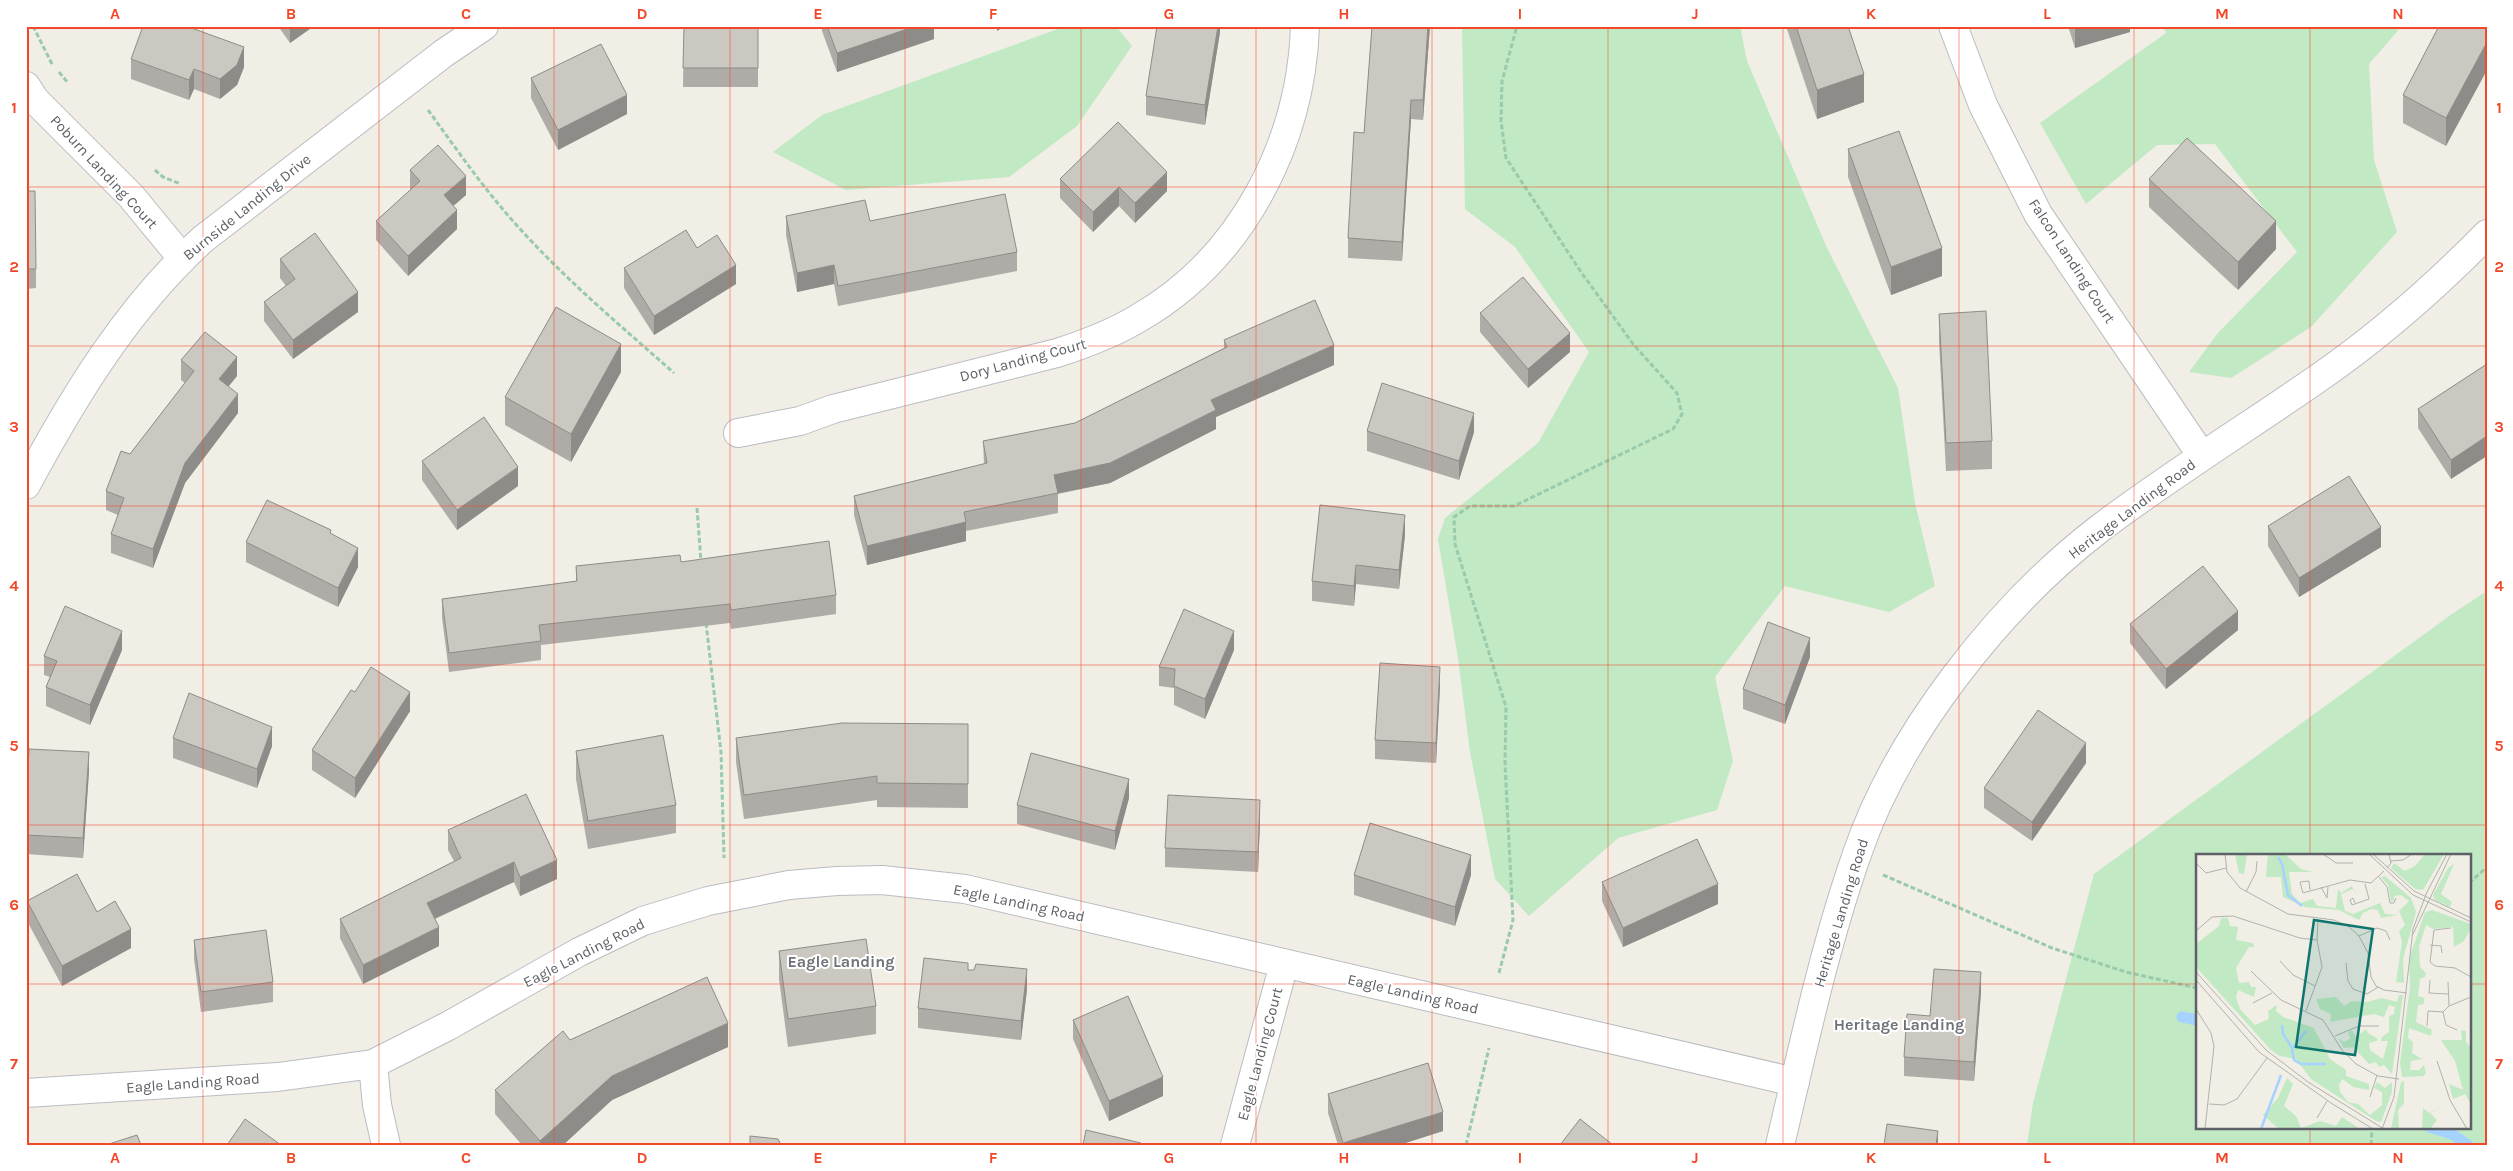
<svg xmlns="http://www.w3.org/2000/svg" width="2513" height="1171" font-family="Karla,sans-serif">
	<style>
		.green { fill: #c1e9c4; fill-rule: evenodd }
		.lines { fill: none; stroke-linecap: round; stroke-linejoin: round }
		.stream { stroke: #a6d2ff; stroke-width: 11 }
		.minor-casing { stroke: #babcc2; stroke-width: 30 }
		.tertiary-casing { stroke: #babcc2; stroke-width: 30 }
		.path { stroke: #99caab; stroke-width: 3; stroke-dasharray: 5 2.5; stroke-linecap: butt }
		.minor { stroke: #fff; stroke-width: 28 }
		.tertiary { stroke: #fff; stroke-width: 28 }
		.wall { fill: #afaca7 }
		.shaded-wall { fill: #8e8c88 }
		.building { fill: #cbc8c2; stroke: #8e8c88 }
		.grid { fill: none; stroke: #f24829; stroke-width: 1; stroke-opacity: 0.55 }
		.labels { text-anchor: middle; stroke-width: 4; stroke-linejoin: round; paint-order: stroke }
		.street-label { font-size: 15px; fill: #5d6066; stroke: #fff }
		.neighbourhood-label { font-size: 16px; font-weight: bold; fill: #6e7279; stroke: #fff }
		.inset-river { fill: none; stroke: #a6d2ff; stroke-width: 2.5 }
		.inset-road { fill: none; stroke: #b1b1ae; stroke-width: 1 }
		.view { fill: #0f766e; fill-opacity: 0.15; stroke: #0f766e; stroke-width: 2.5 }
		.inset-edge { fill: none; stroke: #5d6066; stroke-width: 2.5 }
		.neatline { fill: none; stroke: #f24829; stroke-width: 2 }
		.grid-label { font-size: 16px; text-anchor: middle; font-weight: bold; fill: #f24829 }
	</style>
	<rect width="100%" height="100%" fill="#f0eee5"/>
	<!-- green -->
	<g class="green">
		<path d="M1066,26H1116L1132,46L1077,126L1009,177L846,190L773,152L822,115Z"/>
		<path d="M1462,26H1740L1747,61L1827,248L1898,388L1915,503L1935,586L1889,612L1785,586L1715,677L1733,761L1717,810L1618,838L1529,916L1495,879L1470,752L1458,658L1438,539L1445,518L1538,443L1589,352L1515,247L1465,209Z"/>
		<path d="M2163,26H2402L2369,64L2374,160L2397,232L2311,327L2231,378L2189,372L2218,333L2297,252L2215,144L2157,145L2086,204L2040,123L2166,33Z"/>
		<path d="M2487,591V1145H2027L2033,1103L2094,874L2452,614ZM2197,855H2469V1127H2197Z"/>
	</g>
	<g class="lines">
		<!-- stream -->
		<g class="stream">
			<path d="M2182,1017L2197,1020"/>
			<path d="M2429,1127L2452,1134L2468,1145"/>
		</g>
		<defs>
			<g id="minor">
				<path d="M1953,26L1983,105L2038,214L2202,456"/>
				<path d="M26,86L35,100L131,196L182,258"/>
				<path d="M738,433L800,421L833,409L1057,353C1085,344 1112,334 1137,319C1241,260 1301,144 1305,26"/>
				<path d="M373,1064L377,1105L386,1145"/>
				<path d="M26,1093L278,1077L373,1064L448,1026L579,952L643,921L708,901L789,885L837,881L882,880L965,889L1795,1082"/>
				<path d="M1235,1145L1284,964"/>
				<path d="M1780,1145C1803,1048 1824,948 1857,854C1898,734 1999,606 2099,529C2169,476 2245,429 2317,379C2378,337 2435,287 2487,234"/>
			</g>
			<path id="tertiary" d="M26,485C74,396 127,308 203,239L444,53L484,26"/>
		</defs>
		<!-- minor casing -->
		<use href="#minor" class="minor-casing"/>
		<!-- tertiary casing -->
		<use href="#tertiary" class="tertiary-casing"/>
		<!-- path -->
		<g class="path">
			<path d="M33,26L52,64"/>
			<path d="M59,72L68,83"/>
			<path d="M428,110C450,140 472,172 496,201C548,265 613,319 674,373"/>
			<path d="M155,170L163,177L181,184"/>
			<path d="M697,508L701,562"/>
			<path d="M706,623L721,752L724,858"/>
			<path d="M1883,875L2052,948L2126,972L2197,988"/>
			<path d="M2469,883L2487,867"/>
			<path d="M1499,973L1513,920L1505,764L1506,707L1455,544L1454,517L1470,506H1514L1673,429L1682,414L1677,393L1633,344L1581,272L1506,158L1501,121L1502,81L1517,26"/>
			<path d="M1466,1145L1489,1048"/>
			<path d="M2371,1145L2372,1127"/>
		</g>
		<!-- minor -->
		<use href="#minor" class="minor"/>
		<!-- tertiary -->
		<use href="#tertiary" class="tertiary"/>
	</g>
	<!-- wall -->
	<g class="wall">
		<path d="M278,26H314L290,43Z"/>
		<path d="M684,26H758V87H683Z"/>
		<path d="M822,26H934V39L837,72L822,31Z"/>
		<path d="M1220,26V32L1205,125L1146,115V96Z"/>
		<path d="M1372,26H1430L1423,120L1411,119L1402,261L1348,258V238L1364,133Z"/>
		<path d="M1786,26H1848L1864,102L1817,119Z"/>
		<path d="M2068,26H2130V32L2075,48Z"/>
		<path d="M2487,26L2446,146L2403,123V95Z"/>
		<path d="M131,59L244,67L237,85L220,99L194,89L189,100L131,79Z"/>
		<path d="M531,78L627,114L558,150L531,98Z"/>
		<path d="M1848,149L1942,276L1891,295L1848,177Z"/>
		<path d="M410,170L466,195L453,206L457,229L408,276L376,240V221L410,190Z"/>
		<path d="M1060,179L1167,191L1135,223L1119,206L1093,232L1060,198Z"/>
		<path d="M2149,179L2276,249L2238,290L2149,207Z"/>
		<path d="M26,191L36,269V288L26,289Z"/>
		<path d="M786,216L870,221L1017,252V271L838,306L834,284L797,292L786,235Z"/>
		<path d="M697,248L736,284L654,335L624,288V268Z"/>
		<path d="M280,259L358,312L293,359L264,321V302L286,286L280,278Z"/>
		<path d="M1480,313L1570,352L1528,388L1480,332Z"/>
		<path d="M1939,314L1992,441V469L1946,471L1939,342Z"/>
		<path d="M1224,340L1334,365L1216,417V429L1110,483L1058,494V513L966,531V541L867,565L854,515V496L984,464L983,441L1075,423L1224,348Z"/>
		<path d="M181,360L237,376L228,387L238,413L185,483L153,568L111,553V534L118,515L106,510V491L130,454L185,383L181,380Z"/>
		<path d="M2487,364L2451,479L2418,428V409Z"/>
		<path d="M621,372L571,462L505,425V397Z"/>
		<path d="M1367,431L1474,432L1459,480L1367,451Z"/>
		<path d="M422,461L518,486L457,530L422,480Z"/>
		<path d="M2268,526L2381,547L2299,597L2268,546Z"/>
		<path d="M1405,535L1399,589L1356,584L1354,606L1312,601V581Z"/>
		<path d="M246,542L358,567L338,607L246,562Z"/>
		<path d="M681,562L836,595V614L731,629L730,623L541,645V660L449,672L442,618V599L576,581V566Z"/>
		<path d="M2130,624L2238,630L2166,689L2130,643Z"/>
		<path d="M122,650L90,725L46,706V687L50,677L44,675V656Z"/>
		<path d="M1234,650L1205,719L1174,705V688L1159,686V667Z"/>
		<path d="M1810,657L1785,724L1743,709V689Z"/>
		<path d="M1440,686L1436,763L1375,759V740Z"/>
		<path d="M355,692L410,711L355,798L312,770V750Z"/>
		<path d="M968,724V808L877,807V800L744,819L736,762V738Z"/>
		<path d="M173,738L272,746L257,788L173,758Z"/>
		<path d="M576,751L676,805V833L588,849L576,779Z"/>
		<path d="M2086,763L2032,841L1984,808V788Z"/>
		<path d="M89,771L83,858L26,854V797Z"/>
		<path d="M1129,798L1115,850L1017,824V805Z"/>
		<path d="M1260,819L1258,872L1165,867V848Z"/>
		<path d="M448,830L557,879L520,896L514,882L435,919L439,946L363,984L340,938V919L454,861L448,850Z"/>
		<path d="M1354,875H1471L1455,926L1354,895Z"/>
		<path d="M1602,882L1718,904L1623,947L1602,901Z"/>
		<path d="M27,901L97,912L131,948L62,986L27,921Z"/>
		<path d="M194,940L273,982V1002L201,1012L194,959Z"/>
		<path d="M779,951L876,1006V1034L788,1047L779,979Z"/>
		<path d="M968,970L1027,989L1021,1040L918,1028V1008Z"/>
		<path d="M1981,992L1974,1081L1904,1076V1057L1930,1016Z"/>
		<path d="M1073,1020L1163,1096L1109,1121L1073,1039Z"/>
		<path d="M570,1040L728,1047L612,1100L563,1145H522L495,1114V1090Z"/>
		<path d="M1328,1094L1443,1131L1399,1145H1338L1328,1113Z"/>
	</g>
	<!-- shaded-wall -->
	<g class="shaded-wall">
		<path d="M290,26H314L290,43Z"/>
		<path d="M916,26H934V39L837,72V53Z"/>
		<path d="M997,26H1005L997,31Z"/>
		<path d="M1218,26H1220V32L1205,125V105Z"/>
		<path d="M1428,26H1430L1423,120V100Z"/>
		<path d="M2084,26H2130V32L2075,48V29Z"/>
		<path d="M2487,42V70L2446,146V118Z"/>
		<path d="M244,47V67L237,85L220,99V79Z"/>
		<path d="M194,69V89L189,100V80Z"/>
		<path d="M1864,74V102L1817,119V90Z"/>
		<path d="M627,95V114L558,150V130Z"/>
		<path d="M1411,100V119L1402,261V242Z"/>
		<path d="M1167,172V191L1135,223V203Z"/>
		<path d="M466,176V195L444,214V195Z"/>
		<path d="M1119,187V206L1093,232V212Z"/>
		<path d="M457,210V229L408,276V256Z"/>
		<path d="M2276,221V249L2238,290V262Z"/>
		<path d="M1942,248V276L1891,295V267Z"/>
		<path d="M736,265V284L654,335V316Z"/>
		<path d="M834,265V284L797,292V273Z"/>
		<path d="M358,292V312L293,359V340Z"/>
		<path d="M1570,333V352L1528,388V369Z"/>
		<path d="M621,344V372L571,462V434Z"/>
		<path d="M1334,345V365L1216,417V429L1110,483L1054,494V475L1211,400Z"/>
		<path d="M237,357V376L219,398V379Z"/>
		<path d="M238,394V413L185,483L153,568V549L185,463Z"/>
		<path d="M1474,413V432L1459,480V461Z"/>
		<path d="M2487,436V456L2451,479V460Z"/>
		<path d="M518,467V486L457,530V510Z"/>
		<path d="M1405,515V535L1399,589V570Z"/>
		<path d="M966,522V541L867,565V546Z"/>
		<path d="M2381,527V547L2299,597V578Z"/>
		<path d="M358,548V567L338,607V588Z"/>
		<path d="M1356,565V584L1354,606V586Z"/>
		<path d="M2238,611V630L2166,689V669Z"/>
		<path d="M122,631V650L90,725V705Z"/>
		<path d="M1234,631V650L1205,719V699Z"/>
		<path d="M1810,638V657L1785,724V705Z"/>
		<path d="M1440,667V686L1436,763V743Z"/>
		<path d="M410,692V711L355,798V778Z"/>
		<path d="M272,727V746L257,788V769Z"/>
		<path d="M2086,743V763L2032,841V822Z"/>
		<path d="M89,752V771L83,858V838Z"/>
		<path d="M1129,779V798L1115,850V831Z"/>
		<path d="M1260,800V819L1258,872V852Z"/>
		<path d="M1471,855V875L1455,926V907Z"/>
		<path d="M557,860V879L520,896V877Z"/>
		<path d="M514,862V882L427,922V903Z"/>
		<path d="M1718,884V904L1623,947V928Z"/>
		<path d="M439,927V946L363,984V965Z"/>
		<path d="M131,929V948L62,986V966Z"/>
		<path d="M1027,969V989L1021,1040V1021Z"/>
		<path d="M1981,972V992L1974,1081V1062Z"/>
		<path d="M728,1023V1047L612,1100L563,1145H540V1141L612,1076Z"/>
		<path d="M1163,1077V1096L1109,1121V1101Z"/>
		<path d="M1443,1112V1131L1399,1145H1343V1143Z"/>
		<path d="M1938,1131V1145H1936Z"/>
	</g>
	<!-- building -->
	<g class="building">
		<path d="M143,26H186L244,47L237,65L220,79L194,69L189,80L131,59Z"/>
		<path d="M684,26H758V68H683Z"/>
		<path d="M827,26H916L837,53Z"/>
		<path d="M1157,26H1218L1205,105L1146,96Z"/>
		<path d="M1372,26H1428L1423,100H1411L1402,242L1348,238L1354,132L1364,133Z"/>
		<path d="M1796,26H1848L1864,74L1817,90Z"/>
		<path d="M2074,26H2084L2075,29Z"/>
		<path d="M2439,26H2487V42L2446,118L2403,95Z"/>
		<path d="M601,44L627,95L558,130L531,78Z"/>
		<path d="M1118,122L1167,172L1135,203L1119,187L1093,212L1060,179Z"/>
		<path d="M1899,131L1942,248L1891,267L1848,149Z"/>
		<path d="M2187,138L2276,221L2238,262L2149,179Z"/>
		<path d="M438,145L466,176L444,195L457,210L408,256L376,221L420,181L410,170Z"/>
		<path d="M26,191H35L36,269H26Z"/>
		<path d="M1005,194L1017,252L838,286L834,265L797,273L786,216L865,200L870,221Z"/>
		<path d="M686,230L697,248L717,235L736,265L654,316L624,268Z"/>
		<path d="M315,233L358,292L293,340L264,302L295,279L280,259Z"/>
		<path d="M1523,277L1570,333L1528,369L1480,313Z"/>
		<path d="M1315,300L1334,345L1211,400L1216,410L1110,463L1054,475L1058,493L964,512L966,522L867,546L854,496L987,463L983,441L1075,423L1227,347L1224,340Z"/>
		<path d="M556,307L621,344L571,434L505,397Z"/>
		<path d="M1986,311L1992,441L1946,443L1939,314Z"/>
		<path d="M205,332L237,357L219,379L238,394L185,463L153,549L111,534L124,498L106,491L121,451L130,454L194,371L181,360Z"/>
		<path d="M2487,364V436L2451,460L2418,409Z"/>
		<path d="M1382,383L1474,413L1459,461L1367,431Z"/>
		<path d="M484,417L518,467L457,510L422,461Z"/>
		<path d="M2349,476L2381,527L2299,578L2268,526Z"/>
		<path d="M267,500L331,530L330,533L358,548L338,588L246,542Z"/>
		<path d="M1320,505L1405,515L1399,570L1356,565L1354,586L1312,581Z"/>
		<path d="M829,541L836,595L731,610L730,604L539,625L541,641L449,653L442,599L577,581L576,566L680,555L681,562Z"/>
		<path d="M2203,566L2238,611L2166,669L2130,624Z"/>
		<path d="M65,606L122,631L90,705L46,687L57,661L44,656Z"/>
		<path d="M1184,609L1234,631L1205,699L1174,686L1175,669L1159,667Z"/>
		<path d="M1768,622L1810,638L1785,705L1743,689Z"/>
		<path d="M1380,663L1440,667L1436,743L1375,740Z"/>
		<path d="M371,667L410,692L355,778L312,750L351,690L355,692Z"/>
		<path d="M189,693L272,727L257,769L173,738Z"/>
		<path d="M2038,710L2086,743L2032,822L1984,788Z"/>
		<path d="M842,723L968,724V784L877,783V776L744,795L736,738Z"/>
		<path d="M663,735L676,805L588,821L576,751Z"/>
		<path d="M29,749L89,752L83,838L26,835V797Z"/>
		<path d="M1031,753L1129,779L1115,831L1017,805Z"/>
		<path d="M526,794L557,860L520,877L514,862L427,903L439,927L363,965L340,919L461,858L448,830Z"/>
		<path d="M1168,795L1260,800L1258,852L1165,848Z"/>
		<path d="M1370,823L1471,855L1455,907L1354,875Z"/>
		<path d="M1697,839L1718,884L1623,928L1602,882Z"/>
		<path d="M77,874L97,912L115,901L131,929L62,966L27,901Z"/>
		<path d="M266,930L273,982L201,992L194,940Z"/>
		<path d="M866,939L876,1006L788,1019L779,951Z"/>
		<path d="M924,958L968,963V970H974L976,964L1027,969L1021,1021L918,1008Z"/>
		<path d="M1934,969L1981,972L1974,1062L1904,1057L1907,1014L1930,1016Z"/>
		<path d="M707,977L728,1023L612,1076L540,1141L495,1090L563,1031L570,1040Z"/>
		<path d="M1128,996L1163,1077L1109,1101L1073,1020Z"/>
		<path d="M1428,1063L1443,1112L1343,1143L1328,1094Z"/>
		<path d="M245,1119L281,1145H227Z"/>
		<path d="M1580,1119L1613,1145H1560Z"/>
		<path d="M1887,1124L1938,1131L1936,1145H1884Z"/>
		<path d="M1086,1130L1141,1143V1145H1083Z"/>
		<path d="M137,1135L141,1145H106Z"/>
		<path d="M750,1136L778,1139L781,1145H750Z"/>
	</g>
	<!-- grid -->
	<path class="grid" d="M203,26V1145M379,26V1145M554,26V1145M730,26V1145M905,26V1145M1081,26V1145M1256,26V1145M1432,26V1145M1608,26V1145M1783,26V1145M1959,26V1145M2134,26V1145M2310,26V855M26,187H2487M26,346H2487M26,506H2487M26,665H2487M26,825H2487M26,984H2197M2469,984H2487M2310,1127V1145"/>
	<g class="labels">
		<!-- street labels -->
		<g class="street-label">
			<text transform="translate(104 172) rotate(47)" y="5">Poburn Landing Court</text>
			<text transform="translate(247 207) rotate(-39)" y="5">Burnside Landing Drive</text>
			<text transform="translate(2072 261) rotate(57)" y="5">Falcon Landing Court</text>
			<text transform="translate(1023 360) rotate(-15)" y="5">Dory Landing Court</text>
			<text transform="translate(2132 509) rotate(-37)" y="5">Heritage Landing Road</text>
			<text transform="translate(1019 903) rotate(12)" y="5">Eagle Landing Road</text>
			<text transform="translate(1841 913) rotate(-73)" y="5">Heritage Landing Road</text>
			<text transform="translate(584 953) rotate(-27)" y="5">Eagle Landing Road</text>
			<text transform="translate(1413 994) rotate(13)" y="5">Eagle Landing Road</text>
			<text transform="translate(1260 1054) rotate(-75)" y="5">Eagle Landing Court</text>
			<text transform="translate(193 1083) rotate(-4)" y="5">Eagle Landing Road</text>
		</g>
		<!-- neighbourhood labels -->
		<g class="neighbourhood-label">
			<text x="841" y="967">Eagle Landing</text>
			<text x="1899" y="1030">Heritage Landing</text>
		</g>
	</g>
	<!-- overview -->
	<g transform="translate(2196 854)">
		<rect width="275" height="275" fill="#f0eee5"/>
		<path d="M39,0H51L48,20L43,19ZM72,0H89L105,15L117,18H93L96,40L104,49L117,45L121,52L140,54L142,35L145,39L156,32L161,42L157,35L145,40L149,57L157,60L184,49L189,60L202,61L185,64L182,56L175,55L167,59L163,66L143,56L109,53L87,43L85,23H70ZM229,0H248L227,36L219,35L195,14L198,9L209,17L219,12ZM258,10L245,40L256,48L254,53L239,46L237,41L252,14ZM189,22L215,44L220,58L207,105L208,129L200,128L206,88L203,77L209,71L203,57L213,47L205,41L198,42V47H195L192,31L185,23ZM236,56L275,70V74L268,87L258,93L257,73L237,75L230,71L223,93L224,113L230,119L229,123L224,125L222,142L228,144V150L222,151L220,168L236,176L235,182L213,174L212,184L217,188L216,199L226,205L215,207L214,216H223L228,211L230,219L228,222L206,223L204,209L214,133L213,105L229,58ZM25,64H32L34,72L42,73L40,86L57,89L58,93H53L40,114L43,129L53,128L55,133H60L58,143L42,136L40,143L44,155L59,171L73,165L72,157L81,151L80,157L87,163L118,174L134,205L150,216V222L173,230V236L157,233L147,225L143,230L144,238L152,248L162,250L174,261L186,251V238L178,234L181,228L189,234L196,228V238L185,268L180,267L115,225L100,205L84,202L75,196L0,113V90L23,72ZM203,141H207L196,220L188,211L183,213L180,208L173,210L157,193L148,194L142,184L148,188L154,185L152,178L156,176L160,183L170,175L173,180L181,184V187L173,189L174,196L187,205L192,187H185L186,183L193,178V162L198,160L199,153L193,151L188,163L178,160L134,168L135,160L124,155L120,145L140,143L148,152L156,147L171,148L186,144L201,148ZM265,176L270,177V188L275,193V250L269,240L257,245L253,230L267,236L259,207L245,186H266ZM91,224L97,230L88,252L100,262L105,274L124,267L140,272L146,263L164,275H83L67,261L82,244ZM208,227V250L202,256L203,275H195L205,228ZM252,249L234,259L241,266L234,275H226L227,254L233,259Z" fill="#c1e9c4"/>
		<path class="inset-river" d="M82,3L86,10L92,41L106,52M86,171L87,180L97,195M110,177L96,195L98,206L105,210H130M65,275L85,221"/>
		<path class="inset-road" d="M29,0L31,18L44,34L92,60L138,66L152,72L163,82L172,99L175,123L180,132L188,136L211,139M127,0L140,9H157M173,0L217,41L275,68M177,0L218,37L275,64M195,7L207,6L216,0M0,9L10,19L30,14M191,14L195,9L193,0M183,23L191,33L194,49H198L200,44M125,33L131,44L132,33M114,36L113,27L104,28L107,39L154,26L175,29L188,17M50,38L60,18L61,7M159,49L157,44L154,46L156,51L173,45L169,30M255,74L238,76L234,108L239,112L259,114L275,123M0,77L16,63L37,62L104,84L121,86M217,80L255,0M163,82L181,74L190,77L194,86M234,91L245,92L246,99M84,107L97,121L119,132M150,109L152,127L157,135L171,140L182,133M55,117L85,146L127,166L146,196L160,210L182,222L203,225M0,118L70,196L112,228L188,275M0,126L63,198L135,249L177,275M234,126L233,139L252,140M252,128L253,152M57,149L76,139M253,152L247,158L250,171L261,176M253,152L275,143M0,155L15,179L18,192L9,275M110,157L126,113L121,86L122,65M231,172L232,157L247,158M139,182L163,172H183M241,207L254,246L271,275M174,243L181,221M13,250L28,251L41,245L71,204M121,264L131,247M186,275L198,243L217,75L231,38L251,0"/>
		<path class="view" d="M118,66L177,75L159,201L100,193Z"/>
		<rect width="275" height="275" class="inset-edge"/>
	</g>
	<!-- border -->
	<rect width="2513" height="1171" fill="none" stroke="#ffffff" stroke-width="55"/>
	<rect x="28" y="28" width="2458" height="1116" class="neatline"/>
	<g class="grid-label">
		<text x="115" y="19">A</text>
		<text x="291" y="19">B</text>
		<text x="466" y="19">C</text>
		<text x="642" y="19">D</text>
		<text x="818" y="19">E</text>
		<text x="993" y="19">F</text>
		<text x="1169" y="19">G</text>
		<text x="1344" y="19">H</text>
		<text x="1520" y="19">I</text>
		<text x="1695" y="19">J</text>
		<text x="1871" y="19">K</text>
		<text x="2047" y="19">L</text>
		<text x="2222" y="19">M</text>
		<text x="2398" y="19">N</text>
		<text x="14" y="113">1</text>
		<text x="2499" y="113">1</text>
		<text x="14" y="272">2</text>
		<text x="2499" y="272">2</text>
		<text x="14" y="432">3</text>
		<text x="2499" y="432">3</text>
		<text x="14" y="591">4</text>
		<text x="2499" y="591">4</text>
		<text x="14" y="751">5</text>
		<text x="2499" y="751">5</text>
		<text x="14" y="910">6</text>
		<text x="2499" y="910">6</text>
		<text x="14" y="1069">7</text>
		<text x="2499" y="1069">7</text>
		<text x="115" y="1163">A</text>
		<text x="291" y="1163">B</text>
		<text x="466" y="1163">C</text>
		<text x="642" y="1163">D</text>
		<text x="818" y="1163">E</text>
		<text x="993" y="1163">F</text>
		<text x="1169" y="1163">G</text>
		<text x="1344" y="1163">H</text>
		<text x="1520" y="1163">I</text>
		<text x="1695" y="1163">J</text>
		<text x="1871" y="1163">K</text>
		<text x="2047" y="1163">L</text>
		<text x="2222" y="1163">M</text>
		<text x="2398" y="1163">N</text>
	</g>
</svg>
